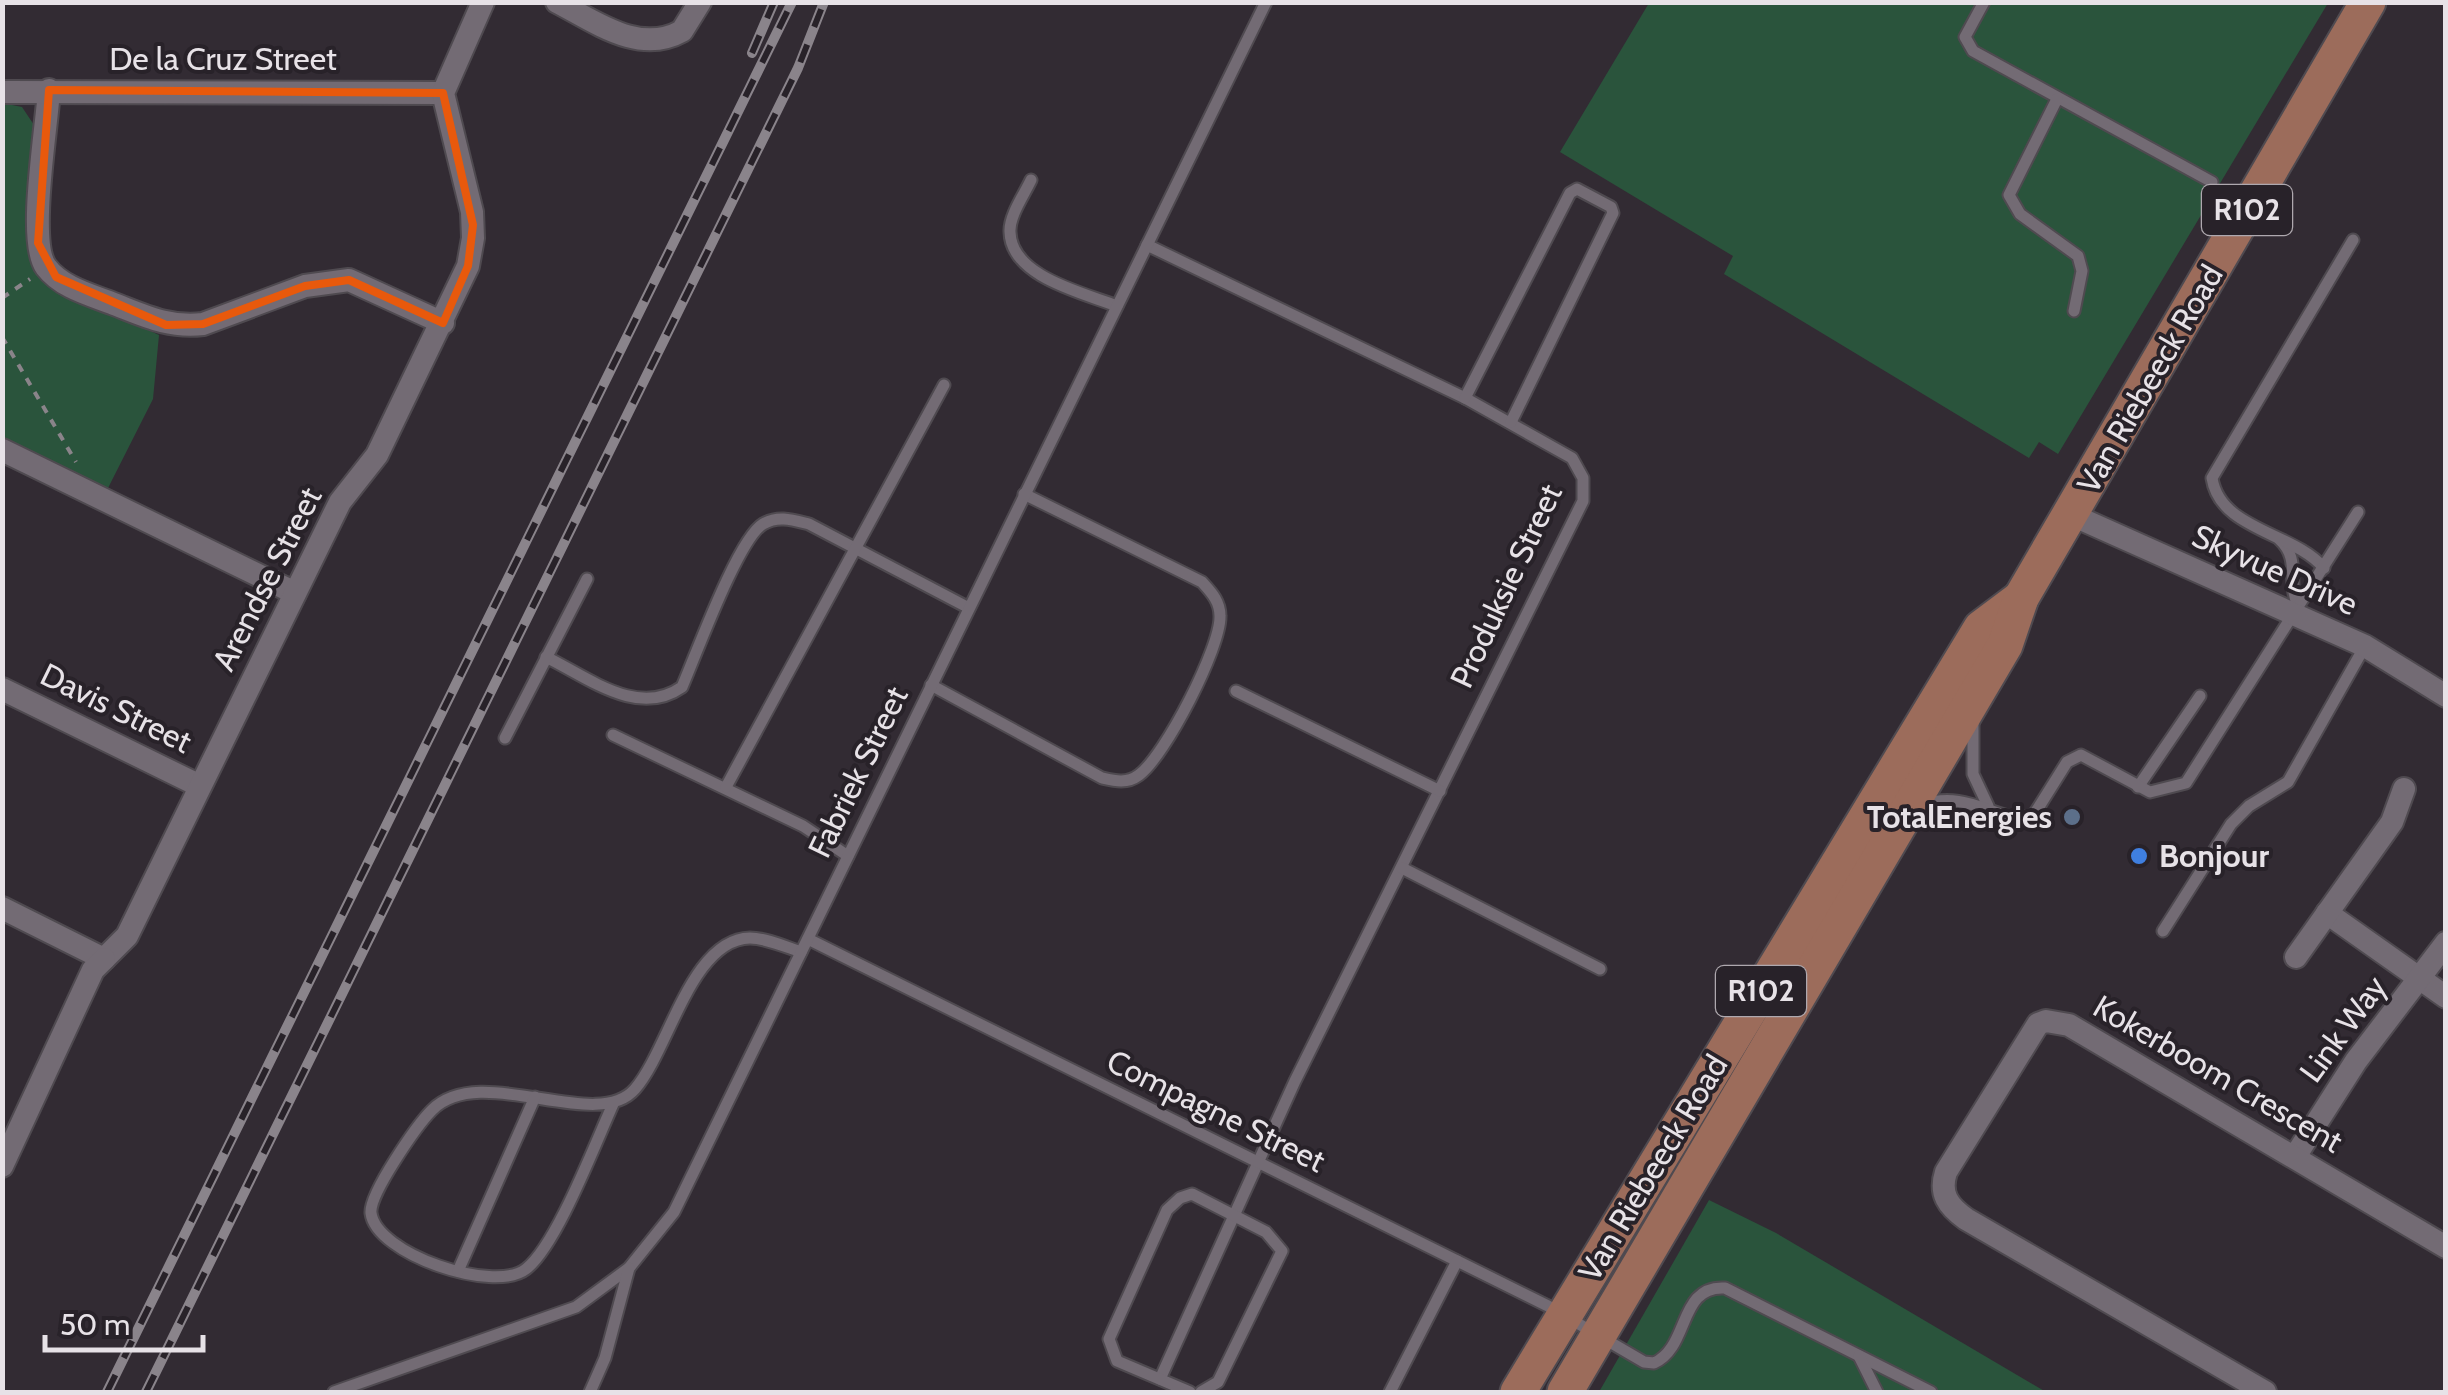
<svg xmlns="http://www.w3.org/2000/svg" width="2448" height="1395" font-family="Cabin,sans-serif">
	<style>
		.green { fill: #2a543c }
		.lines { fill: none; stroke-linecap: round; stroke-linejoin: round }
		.lane-casing { stroke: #4f4a50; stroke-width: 15 }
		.street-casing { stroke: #4f4a50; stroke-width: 26 }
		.primary-casing { stroke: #4f4a50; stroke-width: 39 }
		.path { stroke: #8a848a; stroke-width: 4; stroke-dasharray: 8 8; stroke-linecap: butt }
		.lane { stroke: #736b74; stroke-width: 11 }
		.street { stroke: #736b74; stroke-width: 22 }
		.primary { stroke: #9c6c5b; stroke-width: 35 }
		.rail-casing { stroke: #8a848b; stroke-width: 10 }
		.rail { stroke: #282229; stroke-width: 6; stroke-dasharray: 19; stroke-linecap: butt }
		.marked { fill: none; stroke: #e8590c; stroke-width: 8; stroke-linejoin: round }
		.service-dot { fill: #5c6f8a; stroke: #282229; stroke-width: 4 }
		.shop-dot { fill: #3f7fe0; stroke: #282229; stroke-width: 4 }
		.labels { text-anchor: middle; stroke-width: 8; stroke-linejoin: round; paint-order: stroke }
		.shield { fill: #282229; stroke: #aea8ae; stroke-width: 2.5 }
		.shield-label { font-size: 30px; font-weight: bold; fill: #e7e2e7 }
		.street-label { font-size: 32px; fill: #e7e2e7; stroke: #282229 }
		.poi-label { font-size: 32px; font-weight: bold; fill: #e7e2e7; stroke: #282229; text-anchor: end }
	</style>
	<rect width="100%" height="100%" fill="#322b33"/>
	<!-- green -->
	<g class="green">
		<path d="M1649,3H2328L2058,454L2039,442L2029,458L1724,274L1733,256L1560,152Z"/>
		<path d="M2,103L22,107L36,128L27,240C33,292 118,315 159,335L153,399L107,490L3,438Z"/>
		<path d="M1709,1200L1776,1233L2046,1392H1599Z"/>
	</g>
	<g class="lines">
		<defs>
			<g id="lane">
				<path d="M1984,2L1965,37L1973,51L2212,182"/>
				<path d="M2057,99L2009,195L2020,214L2078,256L2082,271L2074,311"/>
				<path d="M1031,180C1024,195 1009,216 1010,232C1011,277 1084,293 1117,306"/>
				<path d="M1147,245L1465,398L1572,458L1583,478V501L1295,1081L1160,1379"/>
				<path d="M1465,398L1570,193L1577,189L1611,207L1613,213L1511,422"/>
				<path d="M2279,539C2302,560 2286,581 2298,605"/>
				<path d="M2324,568C2293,532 2220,530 2212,478L2353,240"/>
				<path d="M546,657C589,678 638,718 682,687C696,655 738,539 763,524C778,515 793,520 809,524L969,608"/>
				<path d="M931,685L1102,778C1115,781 1127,784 1139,775C1165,756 1221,647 1220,616C1220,601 1211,592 1202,582L1024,494"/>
				<path d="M1236,691L1440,791"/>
				<path d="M1973,724V774L1988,806"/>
				<path d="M613,735L803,826L848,856"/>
				<path d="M505,738L587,579"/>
				<path d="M726,787L944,385"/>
				<path d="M2138,787L2200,696"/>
				<path d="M1922,805C1972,787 2006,831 2035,813L2067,762L2081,755L2150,792L2186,783L2358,512"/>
				<path d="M1402,868L1600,969"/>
				<path d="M2163,931L2231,824L2249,806L2288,782L2365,646"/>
				<path d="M808,939L1548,1306L1644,1362L1654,1363C1690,1347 1678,1285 1725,1288L1931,1392"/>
				<path d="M614,1102C596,1141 557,1245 526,1269C494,1294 376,1254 371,1213C369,1194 417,1125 432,1110C481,1061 596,1134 635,1089C669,1050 691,939 750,938C766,938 786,947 801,952"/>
				<path d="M458,1271L535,1097"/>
				<path d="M1859,1356L1877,1392"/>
				<path d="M334,1392L576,1307L629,1268L674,1212L1266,2"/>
				<path d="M590,1392L605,1358L629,1268"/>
				<path d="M1190,1392L1117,1361L1109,1339L1167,1210L1180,1198L1192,1194L1266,1232L1282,1251L1218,1382L1201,1392"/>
				<path d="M1390,1392L1457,1261"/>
			</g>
			<g id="street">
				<path d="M557,2C596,22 639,55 682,31L700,2"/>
				<path d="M49,90C47,126 27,242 46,267C62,288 91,295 114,304C145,316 169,328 203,324L305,286L349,280L443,323"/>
				<path d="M2,92L443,93"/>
				<path d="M2,450L295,593"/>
				<path d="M2072,515L2365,646L2446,696"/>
				<path d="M2,689L200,786"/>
				<path d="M2,908L104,959L127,936L340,502L377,455L468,266L473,238L472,212L443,93L483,2"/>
				<path d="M2327,913L2446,997"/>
				<path d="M2296,957L2392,822L2404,789"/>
				<path d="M2296,1155L2356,1061L2446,943"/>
				<path d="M2,1166L93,970L104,959"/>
				<path d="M2265,1392L1966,1219C1948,1206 1939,1194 1946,1172L2038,1024L2046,1021L2069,1025L2446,1247"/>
			</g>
			<g id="primary">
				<path d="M1518,1392L1981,628L2021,598"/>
				<path d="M1565,1392L2005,645L2021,598L2368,2"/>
			</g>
		</defs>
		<!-- lane casing -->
		<use href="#lane" class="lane-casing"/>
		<!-- street casing -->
		<use href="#street" class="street-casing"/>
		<!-- primary casing -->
		<use href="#primary" class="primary-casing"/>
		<!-- path -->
		<g class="path">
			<path d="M2,298L30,279"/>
			<path d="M2,337L76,462"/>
		</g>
		<!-- lane -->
		<use href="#lane" class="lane"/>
		<!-- street -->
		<use href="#street" class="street"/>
		<!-- primary -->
		<use href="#primary" class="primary"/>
		<defs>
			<g id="rail">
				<path d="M752,53L774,2"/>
				<path d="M107,1392L792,2"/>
				<path d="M146,1392L798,68L824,2"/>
			</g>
		</defs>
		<!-- rail casing -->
		<use href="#rail" class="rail-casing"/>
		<!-- rail -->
		<use href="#rail" class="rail"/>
	</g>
	<!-- marked area -->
	<path class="marked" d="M49,90L443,93L473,225L468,266L443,323L349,280L305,286L203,324L166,325L56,277L38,243Z"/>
	<!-- markers -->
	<circle class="service-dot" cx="2072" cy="817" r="10"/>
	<circle class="shop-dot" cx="2139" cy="856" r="10"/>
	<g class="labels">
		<!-- shield labels -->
		<g class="shield">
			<rect x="2202" y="185" width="90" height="50" rx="8"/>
			<rect x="1716" y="966" width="90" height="50" rx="8"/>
		</g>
		<g class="shield-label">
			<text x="2247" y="220">R102</text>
			<text x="1761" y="1001">R102</text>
		</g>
		<!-- street labels -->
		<g class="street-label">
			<text x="223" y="70">De la Cruz Street</text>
			<text transform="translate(2150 379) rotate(-60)" y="11">Van Riebeeck Road</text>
			<text transform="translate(2275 570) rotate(24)" y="11">Skyvue Drive</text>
			<text transform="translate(267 579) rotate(-63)" y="11">Arendse Street</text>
			<text transform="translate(1506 586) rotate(-65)" y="11">Produksie Street</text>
			<text transform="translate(116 708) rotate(26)" y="11">Davis Street</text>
			<text transform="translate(858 772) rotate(-64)" y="11">Fabriek Street</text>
			<text transform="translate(2343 1029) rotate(-54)" y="11">Link Way</text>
			<text transform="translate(2218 1074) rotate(30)" y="11">Kokerboom Crescent</text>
			<text transform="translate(1216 1111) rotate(26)" y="11">Compagne Street</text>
			<text transform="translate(1653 1168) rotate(-59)" y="11">Van Riebeeck Road</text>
		</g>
		<!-- poi labels -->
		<g class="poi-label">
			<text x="2052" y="828">TotalEnergies</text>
			<text x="2159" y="867" text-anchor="start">Bonjour</text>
		</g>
	</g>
	<!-- border -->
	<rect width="2448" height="1395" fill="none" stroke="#e7e2e7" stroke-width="10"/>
	<!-- scale -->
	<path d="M45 1335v15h158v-15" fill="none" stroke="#e7e2e7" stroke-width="5"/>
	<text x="60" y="1335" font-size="30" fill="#e7e2e7" stroke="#282229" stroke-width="8" paint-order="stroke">50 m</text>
</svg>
